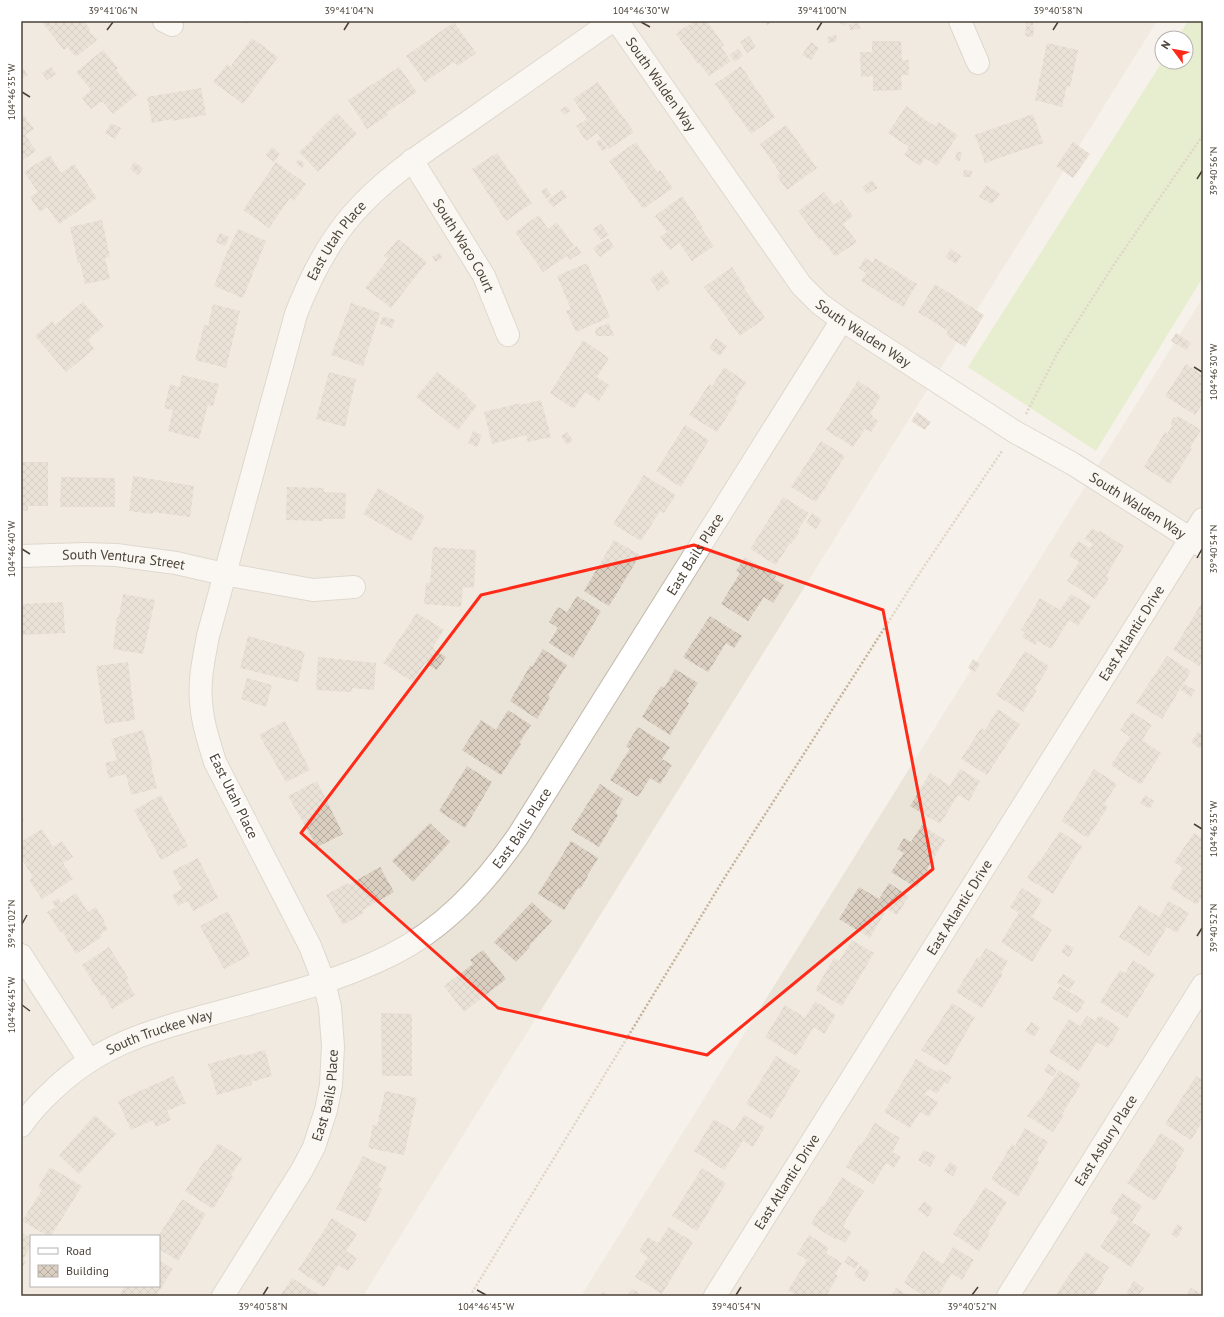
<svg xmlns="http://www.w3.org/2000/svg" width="1224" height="1317" font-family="'PT Sans',sans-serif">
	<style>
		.residential { fill: #eae3d8; fill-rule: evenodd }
		.grass { fill: #d6ecb0 }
		.building { fill: url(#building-cross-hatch) }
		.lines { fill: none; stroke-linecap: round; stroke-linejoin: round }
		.street-casing { stroke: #c2b9ab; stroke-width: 24 }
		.path { stroke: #c5b39c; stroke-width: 2.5; stroke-dasharray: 2 2; stroke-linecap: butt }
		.street { stroke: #fff; stroke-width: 22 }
		.marked { fill: none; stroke: #ff2a18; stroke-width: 3; stroke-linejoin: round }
		.ticks { fill: none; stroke: #4b4237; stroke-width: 1.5 }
		.labels { text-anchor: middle; stroke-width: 4; stroke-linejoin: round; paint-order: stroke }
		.street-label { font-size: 14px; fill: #4b4237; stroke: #fff }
		.neatline { fill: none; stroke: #4b4237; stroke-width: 1.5 }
		.ticks-label { font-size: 10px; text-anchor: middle; fill: #4b4237 }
	</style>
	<defs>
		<pattern id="building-cross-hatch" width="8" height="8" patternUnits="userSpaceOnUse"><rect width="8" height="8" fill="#dbcfc1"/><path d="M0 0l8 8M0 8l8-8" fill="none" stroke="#b4aa9e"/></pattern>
	</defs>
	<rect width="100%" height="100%" fill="#f6f1ea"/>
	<!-- residential -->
	<g class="residential">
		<path d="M21,21H1157L363,1296H21ZM31,1236H159V1286H31Z"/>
		<path d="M1203,297V1296H581Z"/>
	</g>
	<!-- grass -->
	<path class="grass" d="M1188,21H1203V277L1096,451L968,367L1162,62H1186V38H1177Z"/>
	<!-- building -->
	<g class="building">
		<path d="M41,21H84L90,29L89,31L97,40L76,57L67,47L64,50Z"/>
		<path d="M243,21H253L244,24Z"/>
		<path d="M694,21H707L724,45L721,47L731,61L709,76L699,63L698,64L676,34Z"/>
		<path d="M765,21H774L767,25Z"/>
		<path d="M839,21H848L845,26L838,22Z"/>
		<path d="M1025,21H1033V26L1025,25Z"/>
		<path d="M454,22L476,53L458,66L454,62L425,82L406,56Z"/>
		<path d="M859,23L860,29L850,30L849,24Z"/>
		<path d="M1026,26L1034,27L1033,37L1025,36Z"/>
		<path d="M836,35L837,41L828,43L827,37Z"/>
		<path d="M749,36L756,47L747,53L740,42Z"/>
		<path d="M252,38L278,57L243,104L213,82L227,64L230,67Z"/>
		<path d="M872,41H901L902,60H909V75H901L902,90L873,91V76L861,77L860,52H872Z"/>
		<path d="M811,42L819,48L811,60L802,55Z"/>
		<path d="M1047,43L1078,50L1070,87L1067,86L1062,107L1035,100Z"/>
		<path d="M738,49L743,56L735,62L729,55Z"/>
		<path d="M103,50L118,68L116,70L137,95L113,114L103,102L101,103L100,102L91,109L82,98L91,90L76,72Z"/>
		<path d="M21,65L28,75L21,79Z"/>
		<path d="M741,66L775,117L751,134L715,84Z"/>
		<path d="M51,67L56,74L47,80L42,73Z"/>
		<path d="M399,67L417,92L386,113L388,115L367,129L348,100Z"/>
		<path d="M598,82L634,132L609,149L597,133L586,141L576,126L587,119L573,99Z"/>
		<path d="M201,88L206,115L172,121V119L152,123L147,97Z"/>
		<path d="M567,106L570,111L564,115L560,110Z"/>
		<path d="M906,106L936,127L938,122L958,135L937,166L925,158L920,166L904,155L909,147L888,133Z"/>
		<path d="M337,113L357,134L318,172L299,152L313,139L312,137Z"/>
		<path d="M1033,114L1043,143L985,163L975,135Z"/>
		<path d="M24,115L34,129L25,135L36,151L21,161V117Z"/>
		<path d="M111,123L121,128L115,139L105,133Z"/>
		<path d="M786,125L817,168L787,190L777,176L780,173L760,144Z"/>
		<path d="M600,139L607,148L602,151L596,142Z"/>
		<path d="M636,142L657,172L660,170L673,188L643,209L609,161Z"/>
		<path d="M1073,142L1090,154L1073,178L1056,166Z"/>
		<path d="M272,147L280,154L274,162L266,155Z"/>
		<path d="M957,151L962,153L960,161L955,160Z"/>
		<path d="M497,153L532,203L506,221L472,169Z"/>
		<path d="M50,155L61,173L74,164L97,198L59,224L47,207L40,212L30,197L38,192L24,172Z"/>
		<path d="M299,159L305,164L302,168L296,163Z"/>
		<path d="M134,162L143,168L138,175L130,169Z"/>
		<path d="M276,162L306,184L294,201L290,198L269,228L243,210Z"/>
		<path d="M964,170L972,171L971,177H963Z"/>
		<path d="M872,180L878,188L867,194L862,187Z"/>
		<path d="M986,185L1001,194L992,204L979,197Z"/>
		<path d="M546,187L551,195L546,199L541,191Z"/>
		<path d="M562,190L567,197L553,207L547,200Z"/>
		<path d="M824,192L834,205L841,200L853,216L843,224L857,242L835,257L822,239L820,241L798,211Z"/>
		<path d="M682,196L703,227L701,228L714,246L692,261L679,243L670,250L660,237L667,232L655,216Z"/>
		<path d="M539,215L548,229L557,222L574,246L564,253L567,256L543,272L515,232Z"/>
		<path d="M102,220L110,257L105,258L110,279L85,284L80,263H78L70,227Z"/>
		<path d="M601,224L609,235L601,240L593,229Z"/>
		<path d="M238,229L266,241L243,298L214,286L223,263H222Z"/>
		<path d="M220,233L229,237L225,246L216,242Z"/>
		<path d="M608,238L614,247L600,257L593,248Z"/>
		<path d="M398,239L427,262L391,308L365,288L388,259L384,256Z"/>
		<path d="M577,246L581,253L570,260L565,253Z"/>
		<path d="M951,249L961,256L956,264L945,257Z"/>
		<path d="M439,253L442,258L436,262L432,257Z"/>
		<path d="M865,258L873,263L875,258L917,284L903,307L861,281L866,273L859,268Z"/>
		<path d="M587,263L610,317L576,332L566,311L571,309L557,276Z"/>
		<path d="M732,267L745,287L744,288L765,318L740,336L704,287Z"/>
		<path d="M662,270L670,282L658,291L650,279Z"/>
		<path d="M935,284L984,315L965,347L946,335L948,331L918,312Z"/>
		<path d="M83,302L104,326L88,340L94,349L66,372L35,336L52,321L55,325Z"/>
		<path d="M351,303L380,313L363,366L331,355Z"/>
		<path d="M213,304L240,311L226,368L195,360L204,325H208Z"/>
		<path d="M383,316L395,320L392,328L380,324Z"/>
		<path d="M609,323L614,336H596L595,329Z"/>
		<path d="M1176,333L1191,343L1186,350L1171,341Z"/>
		<path d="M716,338L727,346L720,356L709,348Z"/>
		<path d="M583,340L609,358L597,377L609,385L599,401L585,392L574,409L550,393Z"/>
		<path d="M1186,364L1203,376V403L1195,415L1165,396Z"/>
		<path d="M724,367L746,382L735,400L737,401L717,432L689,415L709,384L712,386Z"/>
		<path d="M329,372L356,379L345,427L316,419Z"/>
		<path d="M437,372L467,395L466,396L477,406L458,430L416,397Z"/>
		<path d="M182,375L219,384L213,406L208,405L199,439L168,431L173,410L164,408L170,384L179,387Z"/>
		<path d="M858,381L881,396L870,414L873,416L872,417L878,421L871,432L865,429L853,447L826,430Z"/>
		<path d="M541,400L551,437L528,442L526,435L492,444L484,412L520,403V405Z"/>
		<path d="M917,412L931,422L925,430L911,421Z"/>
		<path d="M1178,416L1201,430L1190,448L1192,449L1170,484L1144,467L1165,432L1167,434L1172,426L1170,424L1174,417L1176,418Z"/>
		<path d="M685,425L709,440L681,487L656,471Z"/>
		<path d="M473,431L482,435L477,447L468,443Z"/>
		<path d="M567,432L573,440L567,445L561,436Z"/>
		<path d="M821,441L845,456L816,502L791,487Z"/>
		<path d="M21,462H48V506H28V511H21Z"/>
		<path d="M644,475L676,495L664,513L660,511L641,541L613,524Z"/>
		<path d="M133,476L194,486L190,517L153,512V514L129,511Z"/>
		<path d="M61,477L115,478V507H60Z"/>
		<path d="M287,487L324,488V492L346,493L345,519H323V521L286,520Z"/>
		<path d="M378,488L425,516L411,541L363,514Z"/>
		<path d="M783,497L809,513L798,530L800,531L791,544L790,543L776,565L750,549Z"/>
		<path d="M812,513L822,520L816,529L806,523Z"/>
		<path d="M1092,528L1099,533L1100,531L1124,546L1106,576L1109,578L1095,599L1067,581L1079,562L1069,556L1078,541L1090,548L1093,544L1085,539Z"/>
		<path d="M614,540L640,555L609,606L584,591Z"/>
		<path d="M433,547L476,550L474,588L463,587L461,607L424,604L426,583H430Z"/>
		<path d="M745,557L776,576L774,579L784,585L773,603L764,597L748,621L721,604L740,573L736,571Z"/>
		<path d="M123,594L155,600L143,654L113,649L117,617H119Z"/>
		<path d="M1071,594L1091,606L1078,626L1069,620L1051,649L1038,641L1035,645L1022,637L1025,632L1021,630L1040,598L1060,610Z"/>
		<path d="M577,596L601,611L573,658L549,643L558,628L549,622L558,607L567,612Z"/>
		<path d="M1203,601V660L1199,666L1173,650Z"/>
		<path d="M63,602L65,633L21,635V604Z"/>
		<path d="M417,613L444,630L433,647L434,648L433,649L446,657L437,670L425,663L413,682L383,663Z"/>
		<path d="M710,616L742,636L734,648L726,643L708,672L683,657Z"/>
		<path d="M248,636L305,652L298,682L240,668Z"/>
		<path d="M543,649L567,665L548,695L550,697L537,719L510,701L530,666L532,667Z"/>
		<path d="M1025,651L1049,666L1035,689L1037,690L1023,712L996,695Z"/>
		<path d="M1167,656L1191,671L1162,719L1136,703Z"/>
		<path d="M318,657L376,663L374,690L352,688V692L316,690Z"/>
		<path d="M973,659L980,664L975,672L968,668Z"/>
		<path d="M128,662L135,720L105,724L96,666Z"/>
		<path d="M675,669L698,683L686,701L689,703L670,735L642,717L661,686L664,688Z"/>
		<path d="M247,678L272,685L266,707L241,699Z"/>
		<path d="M1184,684L1195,690L1191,697L1181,690Z"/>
		<path d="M998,709L1020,724L987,775L961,759L981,728L985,730Z"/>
		<path d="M508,710L531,725L519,743L521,744L501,775L462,750L481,720L496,730Z"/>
		<path d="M1132,712L1152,725L1142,740L1161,753L1141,785L1111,765L1130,737L1120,730Z"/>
		<path d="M285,721L310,770L286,782L259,735Z"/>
		<path d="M638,727L670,747L662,759L672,765L660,784L650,778L638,797L610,780L630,749L626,746Z"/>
		<path d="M143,730L153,766H151L157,788L131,795L126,774L109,778L105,763L117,760L111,739Z"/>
		<path d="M1198,732L1203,735V745L1200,749L1191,742Z"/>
		<path d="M467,766L492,782L465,828L439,811Z"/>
		<path d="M960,769L980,781L969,801L958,795L940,824L910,806L930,773L950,786Z"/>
		<path d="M1094,769L1117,784L1104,804L1108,807L1088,838L1061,821Z"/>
		<path d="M317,781L343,834L317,847L288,796Z"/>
		<path d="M600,784L623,799L615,813L618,815L599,847L571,830Z"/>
		<path d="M161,795L188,846L161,860L134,810Z"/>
		<path d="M1145,795L1154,801L1150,809L1140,803Z"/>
		<path d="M21,817L25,820L21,824Z"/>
		<path d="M430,823L450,842L413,882L392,861Z"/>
		<path d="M922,825L945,840L927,869L928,870L917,888L891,872L904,853L897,849L904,838L911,842Z"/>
		<path d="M42,829L53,847L62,841L73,857L63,863L73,879L42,899L29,880L33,877L21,858V842Z"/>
		<path d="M1060,831L1082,846L1053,894L1027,878L1039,860L1040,861Z"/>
		<path d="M1194,833L1203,839V895L1197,905L1170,888L1183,868L1174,862Z"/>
		<path d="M571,841L598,858L587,876H588L580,889L578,888L564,910L538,894Z"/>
		<path d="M198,858L218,898L193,911L188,901L178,906L172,895L182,889L172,871Z"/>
		<path d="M380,867L394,892L363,910L364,913L343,925L326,895L347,883L348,885Z"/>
		<path d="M889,883L909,896L897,915L887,909L870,938L839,919L859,887L879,899Z"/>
		<path d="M1022,888L1042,900L1032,917L1052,930L1032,962L1001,942L1019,913L1010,907Z"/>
		<path d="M76,893L88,912L96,907L105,922L104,923L108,929L101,934L102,937L76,954L62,931L60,932L47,912L56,907L52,902L58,898L61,903Z"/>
		<path d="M1169,901L1189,913L1177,933L1167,927L1149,956L1119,937L1139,905L1159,917Z"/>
		<path d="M532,902L552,921L529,946L530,947L516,962L494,942Z"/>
		<path d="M228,911L250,955L224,969L200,926Z"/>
		<path d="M852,940L874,953L842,1006L815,990L834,958L839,961Z"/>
		<path d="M1066,944L1074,948L1069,957L1061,952Z"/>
		<path d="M109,947L129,979L126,980L135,995L112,1009L104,995L102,996L82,965Z"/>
		<path d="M986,948L1008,961L1001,973L1003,974L982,1008L956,992L977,958L979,959Z"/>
		<path d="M483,950L506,979L464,1012L444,986L473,964L470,960Z"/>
		<path d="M1133,960L1155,974L1127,1018L1100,1002L1120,970L1125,973Z"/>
		<path d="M1063,974L1075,981L1070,990L1057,983Z"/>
		<path d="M1060,986L1085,1001L1078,1013L1052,998Z"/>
		<path d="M815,1001L836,1015L824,1034L814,1027L796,1056L765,1037L785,1005L805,1018Z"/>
		<path d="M952,1003L975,1017L947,1066L921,1050Z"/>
		<path d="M381,1013L412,1014V1076H382Z"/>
		<path d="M1099,1015L1120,1028L1108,1048L1097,1042L1079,1071L1049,1052L1069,1019L1080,1026L1087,1016L1095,1021Z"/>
		<path d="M1031,1022L1040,1028L1034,1037L1025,1031Z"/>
		<path d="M265,1050L272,1076L251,1082L252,1085L217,1095L208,1064L244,1054L245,1056Z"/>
		<path d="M776,1056L800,1071L771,1119L746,1104Z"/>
		<path d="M916,1059L937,1072L939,1069L952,1077L948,1084L945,1082L937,1094L929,1089L925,1094L938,1102L929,1117L920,1112L910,1128L884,1112Z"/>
		<path d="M1048,1064L1057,1070L1053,1076L1044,1071Z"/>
		<path d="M1059,1070L1081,1084L1062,1114L1064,1115L1053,1132L1027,1116L1039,1099L1040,1100Z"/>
		<path d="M173,1076L186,1103L167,1111L171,1120L156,1127L153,1120L131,1130L118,1101Z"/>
		<path d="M1196,1076L1203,1081V1117L1200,1121L1202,1122L1191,1140L1165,1124Z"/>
		<path d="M385,1091L417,1098L404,1155L368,1148L373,1125L377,1126Z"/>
		<path d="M95,1115L116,1134L79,1174L59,1155Z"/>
		<path d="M744,1115L765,1127L753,1147L743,1141L724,1170L694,1151L714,1119L734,1131Z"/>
		<path d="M875,1123L900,1138L894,1148H895L893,1152L901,1157L894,1168L886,1163L873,1184L846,1167L859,1144L861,1145Z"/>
		<path d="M1025,1128L1048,1142L1037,1160L1039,1162L1018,1197L991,1179L1012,1144L1015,1146Z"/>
		<path d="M1161,1133L1185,1149L1175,1165L1177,1166L1155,1201L1127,1183Z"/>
		<path d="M218,1143L242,1158L231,1176L233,1177L213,1209L185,1191L205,1160L207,1161Z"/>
		<path d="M924,1150L936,1156L930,1167L918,1160Z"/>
		<path d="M363,1156L387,1167L378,1187L382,1189L366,1222L336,1209Z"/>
		<path d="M950,1162L958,1167L953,1176L944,1171Z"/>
		<path d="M50,1167L82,1186L51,1236H48L22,1221L42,1190L38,1187Z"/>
		<path d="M702,1168L726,1183L697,1231L672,1216Z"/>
		<path d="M842,1177L864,1191L845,1221L846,1222L843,1227L852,1232L845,1243L837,1238L836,1240L811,1224L821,1206L823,1207Z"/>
		<path d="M985,1187L1007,1202L988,1232L990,1233L979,1251L953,1234L964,1217H966Z"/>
		<path d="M1122,1193L1142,1206L1132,1222L1151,1234L1131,1267L1100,1247L1119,1218L1110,1212Z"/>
		<path d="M182,1199L206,1214L178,1261L159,1249V1235Z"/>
		<path d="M924,1201L933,1208L928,1217L918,1210Z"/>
		<path d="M332,1218L357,1234L346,1251L357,1258L348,1271L338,1265L324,1287L298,1270Z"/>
		<path d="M1178,1224L1183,1228L1177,1238L1171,1234Z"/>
		<path d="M669,1227L693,1242L662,1294L635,1277L648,1257L639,1251L648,1237L658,1243Z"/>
		<path d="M21,1232L31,1238V1246L23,1259L26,1261L21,1270Z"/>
		<path d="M809,1235L829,1248L826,1253L842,1263L835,1274L838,1276L826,1296H798L788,1290L807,1260L797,1254Z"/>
		<path d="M953,1247L974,1260L962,1280L952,1273L938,1296H924L904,1283L923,1251L943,1264Z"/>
		<path d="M1086,1252L1109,1267L1102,1278L1104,1279L1093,1296H1055L1078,1262H1079Z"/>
		<path d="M848,1256L859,1263L855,1269L844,1262Z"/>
		<path d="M159,1260L173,1269L156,1296H119L125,1286H159Z"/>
		<path d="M860,1265L870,1272L864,1282L854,1275Z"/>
		<path d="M292,1278L318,1294L317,1296H280Z"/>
		<path d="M1134,1281L1144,1288L1138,1296H1131L1126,1293Z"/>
		<path d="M896,1288L909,1296H891Z"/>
		<path d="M1191,1288L1203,1295V1296H1186Z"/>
		<path d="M632,1289L644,1296H627Z"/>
		<path d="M603,1292L609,1296H600Z"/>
	</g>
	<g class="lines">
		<defs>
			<g id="street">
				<path d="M164,21L172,25"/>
				<path id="s1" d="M617,21L801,285L820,304L842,320L1015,432L1073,464L1202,546"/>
				<path d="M960,21L978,63"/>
				<path id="s2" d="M412,160L484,276L508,335"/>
				<path id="s3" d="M21,556L86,554L116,555L176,563L224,574L313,590L354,587"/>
				<path d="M21,955L89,1060"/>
				<path id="s4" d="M21,1126C30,1113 41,1101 53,1090C100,1045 147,1032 208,1015C269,998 332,984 389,956C444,929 483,886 518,836L842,320"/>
				<path id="s5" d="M223,1296L302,1170L314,1147L326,1110L331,1085L333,1046L330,1007L324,982L310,946L215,762C209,742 202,722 201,701C199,679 204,658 208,636L296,314C310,278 327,244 352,215C385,177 427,150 468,122C516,88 564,55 612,21"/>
				<path id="s6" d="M715,1296L1203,519"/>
				<path id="s7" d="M1008,1296L1203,985"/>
			</g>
		</defs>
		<!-- street casing -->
		<use href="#street" class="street-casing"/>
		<!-- path -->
		<g class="path">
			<path d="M1026,414L1058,352L1113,266L1203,135"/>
			<path d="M470,1296L725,877L921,571L1002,451"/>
		</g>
		<!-- street -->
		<use href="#street" class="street"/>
	</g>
	<!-- marked area -->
	<path d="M0 0H1224V1317H0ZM694,545L883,610L933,869L707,1055L498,1008L301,833L481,595Z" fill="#f6f1ea" fill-opacity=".55" fill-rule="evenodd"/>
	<path class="marked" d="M694,545L883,610L933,869L707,1055L498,1008L301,833L481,595Z"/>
	<!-- ticks -->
	<path class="ticks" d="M641,22L650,27M107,30L113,22M344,30L349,22M817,30L822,22M1053,30L1058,22M22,92L30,97M1197,179L1202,171M1194,367L1202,372M22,549L30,554M1197,558L1202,549M1194,824L1202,829M22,924L27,915M1197,936L1202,928M22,1005L30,1011M477,1290L486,1295M263,1295L268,1287M736,1295L741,1287M972,1295L978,1287"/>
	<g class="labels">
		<!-- street labels -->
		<g class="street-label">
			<text dy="5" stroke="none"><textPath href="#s1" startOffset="77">South Walden Way</textPath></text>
			<text dy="5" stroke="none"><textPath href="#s5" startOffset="1135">East Utah Place</textPath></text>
			<text dy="5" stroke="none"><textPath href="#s2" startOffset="100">South Waco Court</textPath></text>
			<text dy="5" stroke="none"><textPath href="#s1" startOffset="401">South Walden Way</textPath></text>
			<text dy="5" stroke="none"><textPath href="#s1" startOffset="725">South Walden Way</textPath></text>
			<text dy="5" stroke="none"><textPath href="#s4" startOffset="924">East Bails Place</textPath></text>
			<text dy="5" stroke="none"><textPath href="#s3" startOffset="103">South Ventura Street</textPath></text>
			<text dy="5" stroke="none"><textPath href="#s6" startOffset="783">East Atlantic Drive</textPath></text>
			<text transform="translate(234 796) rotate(64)" y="5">East Utah Place</text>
			<text dy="5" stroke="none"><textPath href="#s4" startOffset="600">East Bails Place</textPath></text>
			<text dy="5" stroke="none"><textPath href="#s6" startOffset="459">East Atlantic Drive</textPath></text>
			<text dy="5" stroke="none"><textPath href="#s4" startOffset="171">South Truckee Way</textPath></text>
			<text dy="5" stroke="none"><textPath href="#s5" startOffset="228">East Bails Place</textPath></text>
			<text dy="5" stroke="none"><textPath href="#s7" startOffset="184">East Asbury Place</textPath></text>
			<text dy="5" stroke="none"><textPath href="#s6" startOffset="135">East Atlantic Drive</textPath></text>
		</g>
	</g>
	<!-- border -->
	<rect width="1224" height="1317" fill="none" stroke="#ffffff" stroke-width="44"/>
	<!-- legend -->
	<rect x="30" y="1235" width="130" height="52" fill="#ffffff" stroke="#b7b3af"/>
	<rect x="38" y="1248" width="20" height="6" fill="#ffffff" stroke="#b7b3af"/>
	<text x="66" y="1255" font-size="12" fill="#4b4237">Road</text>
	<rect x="38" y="1265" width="20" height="12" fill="url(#building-cross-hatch)" stroke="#b7b3af"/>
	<text x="66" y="1275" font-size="12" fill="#4b4237">Building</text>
	<!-- north arrow -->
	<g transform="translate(1174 50) rotate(302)"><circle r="19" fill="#ffffff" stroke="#b7b3af"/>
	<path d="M0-3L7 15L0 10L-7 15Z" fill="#ff2a18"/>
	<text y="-6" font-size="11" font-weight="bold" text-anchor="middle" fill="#4b4237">N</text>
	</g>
	<rect x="22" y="22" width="1180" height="1273" class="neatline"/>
	<g class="ticks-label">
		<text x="113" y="14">39°41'06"N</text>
		<text x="349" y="14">39°41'04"N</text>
		<text x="641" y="14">104°46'30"W</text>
		<text x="822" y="14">39°41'00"N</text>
		<text x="1058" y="14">39°40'58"N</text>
		<text transform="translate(11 92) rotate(-90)" y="4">104°46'35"W</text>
		<text transform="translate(1213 171) rotate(-90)" y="4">39°40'56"N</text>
		<text transform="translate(1213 372) rotate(-90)" y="4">104°46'30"W</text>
		<text transform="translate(11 549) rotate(-90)" y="4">104°46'40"W</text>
		<text transform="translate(1213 549) rotate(-90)" y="4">39°40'54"N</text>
		<text transform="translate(1213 829) rotate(-90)" y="4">104°46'35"W</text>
		<text transform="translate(11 924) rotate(-90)" y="4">39°41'02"N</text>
		<text transform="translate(1213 928) rotate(-90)" y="4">39°40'52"N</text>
		<text transform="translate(11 1005) rotate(-90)" y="4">104°46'45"W</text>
		<text x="263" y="1310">39°40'58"N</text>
		<text x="486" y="1310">104°46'45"W</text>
		<text x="736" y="1310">39°40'54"N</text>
		<text x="972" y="1310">39°40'52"N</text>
	</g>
</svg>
